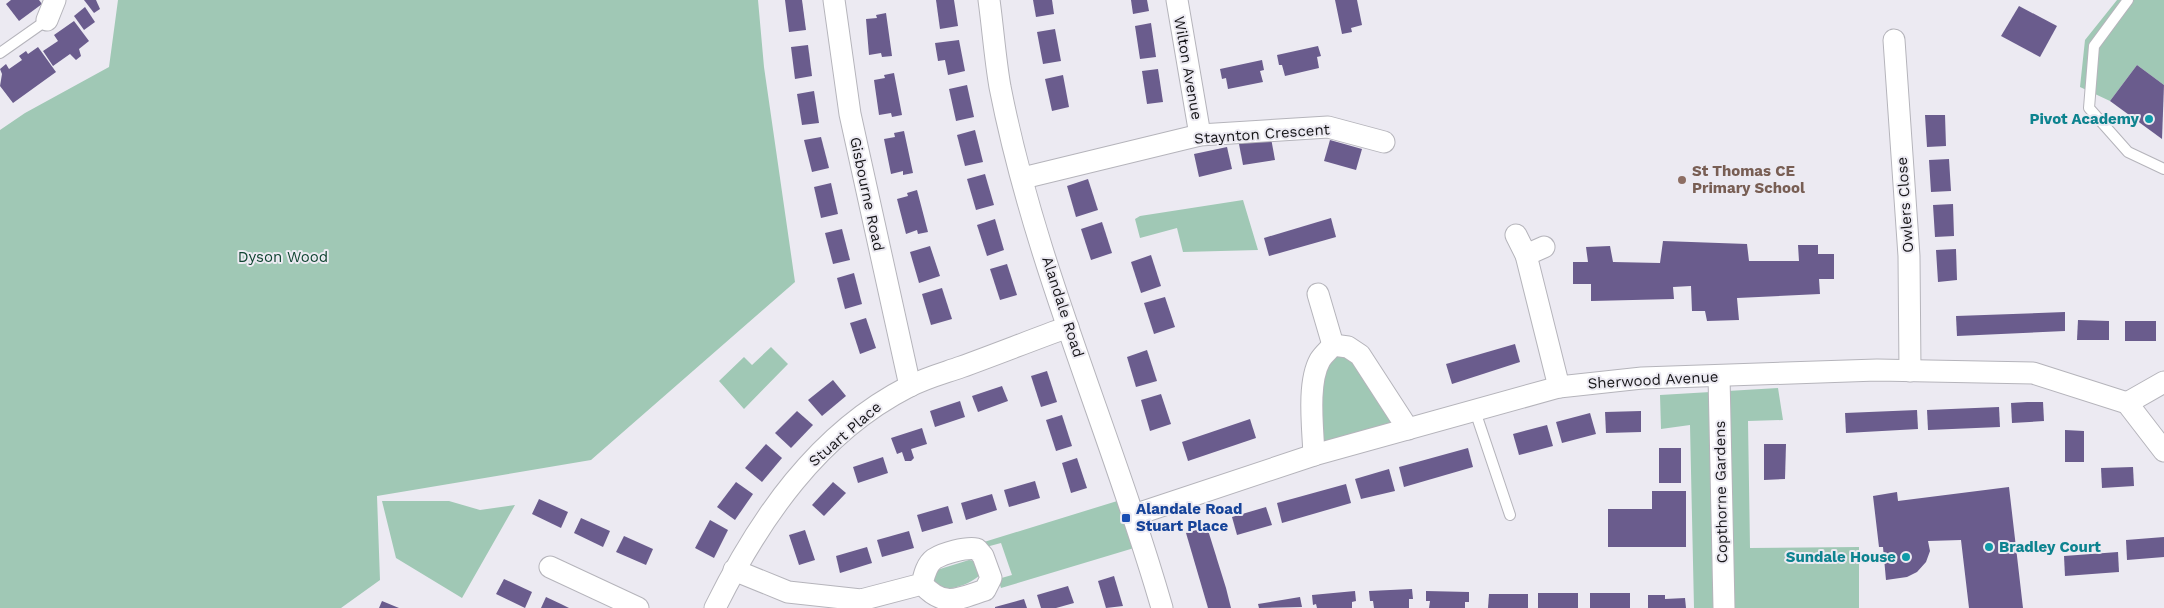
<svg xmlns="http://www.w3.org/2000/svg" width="2164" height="608" font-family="'Work Sans',sans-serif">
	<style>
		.green { fill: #a0c8b5 }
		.building { fill: #6a5c8d }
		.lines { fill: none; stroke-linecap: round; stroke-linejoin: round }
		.lane-casing { stroke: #b5b4bb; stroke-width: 12 }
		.street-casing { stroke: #b5b4bb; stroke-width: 23 }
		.lane { stroke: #fff; stroke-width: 10 }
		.street { stroke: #fff; stroke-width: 21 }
		.culture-dot { fill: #0f9aa8; stroke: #eceaf2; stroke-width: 2 }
		.education-dot { fill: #8d6e63; stroke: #eceaf2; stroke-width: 2 }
		.transit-dot { fill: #1a4fb4; stroke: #eceaf2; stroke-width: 2 }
		.labels { text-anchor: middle; stroke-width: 4; stroke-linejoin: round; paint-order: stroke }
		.street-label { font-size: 15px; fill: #171619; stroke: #eceaf2 }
		.culture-label { font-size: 15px; font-weight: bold; fill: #0d838f; stroke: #eceaf2; text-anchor: end }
		.education-label { font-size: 15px; font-weight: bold; fill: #785e54; stroke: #eceaf2; text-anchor: start }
		.park-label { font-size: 15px; fill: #0f4430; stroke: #eceaf2 }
		.transit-label { font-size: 15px; font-weight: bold; fill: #164399; stroke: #eceaf2; text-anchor: start }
	</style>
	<rect width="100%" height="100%" fill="#eceaf2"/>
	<!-- green -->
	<g class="green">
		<path d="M118,0H758L764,67L795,282L591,460L377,496L380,580L341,608H0V130L25,113L109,67Z"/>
		<path d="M2117,0H2164V85L2137,65L2110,101L2080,87L2085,40Z"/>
		<path d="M1243,200L1258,250L1183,252L1177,228L1140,238L1135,219L1140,216Z"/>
		<path d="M771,347L788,364L744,409L719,381L744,357L752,365Z"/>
		<path d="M1348,347L1408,429L1314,455L1315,373Z"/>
		<path d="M1778,388L1783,420L1748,421L1750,548L1859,547V608H1694L1690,425L1661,429L1660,395Z"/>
		<path d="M1127,498L1144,545L1001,588L998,579L1012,575L1001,543L986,547L984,542Z"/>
		<path d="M382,501H449L480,510L515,505L462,598L396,558Z"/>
		<path d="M969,560L975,561L980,575C970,584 953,590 939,589L933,582L934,574L940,569Z"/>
	</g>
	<!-- building -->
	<g class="building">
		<path d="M11,0H39L42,4L19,21L6,4Z"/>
		<path d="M84,0H96L100,9L94,13Z"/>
		<path d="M785,0H802L806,30L789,32Z"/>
		<path d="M936,0H954L958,26L940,29Z"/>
		<path d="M1033,0H1052L1054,14L1036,17Z"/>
		<path d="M1131,0H1147L1149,11L1133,14Z"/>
		<path d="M1335,0H1357L1362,25L1351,28L1352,32L1342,34Z"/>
		<path d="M2019,6L2057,26L2040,57L2001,36Z"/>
		<path d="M85,7L95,22L84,30L74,16Z"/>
		<path d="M886,13L892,56L882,57L881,53L869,55L866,19L877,18L876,15Z"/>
		<path d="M74,21L89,41L79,49L81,56L76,60L70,54L53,66L43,51L58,41L54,35Z"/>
		<path d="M1151,23L1156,57L1140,59L1135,26Z"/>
		<path d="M1055,29L1061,61L1043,64L1037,32Z"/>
		<path d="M959,40L965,71L948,75L945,60L938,61L935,43Z"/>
		<path d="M808,45L812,76L795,79L791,47Z"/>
		<path d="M1318,46L1321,56L1317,57L1319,68L1285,76L1282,65H1279L1277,55Z"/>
		<path d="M38,47L56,72L13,103L0,86L2,74L0,69L6,64L9,69L22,60L19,56L26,51L28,54Z"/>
		<path d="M1262,60L1264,70L1260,71L1263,82L1228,89L1226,78L1222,79L1220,69Z"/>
		<path d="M2137,65L2164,85L2162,139L2110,101Z"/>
		<path d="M1158,69L1163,102L1147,104L1142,71Z"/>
		<path d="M894,73L902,115L892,117L891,113L879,115L874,80L885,78L884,75Z"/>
		<path d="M1063,75L1069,107L1052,111L1045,79Z"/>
		<path d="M967,85L974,117L956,121L949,89Z"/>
		<path d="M814,91L819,123L802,125L797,94Z"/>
		<path d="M1925,115H1945L1946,146L1927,147Z"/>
		<path d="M975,130L983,162L965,166L957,135Z"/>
		<path d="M904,131L913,173L903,175V171L891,174L884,139L895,137L894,133Z"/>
		<path d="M821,137L829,168L812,172L804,140Z"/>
		<path d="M1271,138L1275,160L1243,165L1239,144Z"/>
		<path d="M1330,140L1362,149L1356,170L1324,161Z"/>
		<path d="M1227,147L1232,169L1199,177L1194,154Z"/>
		<path d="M1949,159L1951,191L1931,192L1929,160Z"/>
		<path d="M985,174L994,205L976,210L967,179Z"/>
		<path d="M1088,179L1098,210L1076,217L1067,186Z"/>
		<path d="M831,183L838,214L821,218L814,187Z"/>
		<path d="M917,190L928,232L918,234L917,230L906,234L897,199L908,196L907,193Z"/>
		<path d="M1953,204L1954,236L1935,237L1933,205Z"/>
		<path d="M1331,218L1336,237L1269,256L1264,238Z"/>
		<path d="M995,219L1004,250L987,256L977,225Z"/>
		<path d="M1102,222L1112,253L1091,260L1081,229Z"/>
		<path d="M842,229L850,260L833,264L825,233Z"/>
		<path d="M1663,241L1747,244L1749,261H1799L1798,245H1818V254H1834V279H1819L1820,294L1737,298L1739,320L1707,321L1705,311H1692L1691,286L1673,287L1674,299L1591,301V284H1573V262H1588L1586,247L1610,246L1613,262L1660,263Z"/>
		<path d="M930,246L940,276L919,283L910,252Z"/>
		<path d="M1956,249L1957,280L1938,282L1936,250Z"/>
		<path d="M1151,255L1161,286L1141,293L1131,262Z"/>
		<path d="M1007,264L1017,295L1000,300L990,269Z"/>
		<path d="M854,273L862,304L845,309L837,278Z"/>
		<path d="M942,288L952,319L931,325L922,294Z"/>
		<path d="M1165,297L1175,327L1154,334L1144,303Z"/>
		<path d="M2065,312V331L1957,336L1956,316Z"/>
		<path d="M866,318L876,348L860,354L850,323Z"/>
		<path d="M2078,320L2109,321V340H2077Z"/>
		<rect x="2125" y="321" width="31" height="20"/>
		<path d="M1515,344L1520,362L1452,384L1446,364Z"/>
		<path d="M1147,350L1157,381L1136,387L1127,357Z"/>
		<path d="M1047,371L1057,402L1041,407L1031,376Z"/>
		<path d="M833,380L846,396L822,416L808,400Z"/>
		<path d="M1002,386L1008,401L978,412L972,396Z"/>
		<path d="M1161,394L1171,424L1150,431L1141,400Z"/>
		<path d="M960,401L965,417L935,427L930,411Z"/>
		<path d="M2027,402H2043L2044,421L2012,423L2011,403Z"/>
		<path d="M1999,407L2000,427L1928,430L1927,410Z"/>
		<path d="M1917,410L1918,429L1846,433L1845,413Z"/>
		<path d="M797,411L813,425L791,448L775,433Z"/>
		<path d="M1641,411V432L1606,433L1605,412Z"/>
		<path d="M1590,413L1596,434L1562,443L1556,422Z"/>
		<path d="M1062,415L1072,446L1056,451L1046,420Z"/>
		<path d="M1250,419L1256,438L1188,461L1182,442Z"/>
		<path d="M1547,425L1553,446L1519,455L1513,434Z"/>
		<path d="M922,428L927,444L911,449L914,458L911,461H905L902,452L897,454L891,438Z"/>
		<path d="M2065,430L2084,431V462H2065Z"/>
		<path d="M766,444L782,458L762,482L745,468Z"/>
		<path d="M1764,444H1786L1785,479L1764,480Z"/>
		<path d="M1468,448L1473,467L1404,487L1399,467Z"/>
		<rect x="1659" y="448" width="22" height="35"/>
		<path d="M883,457L888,473L858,483L853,467Z"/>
		<path d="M1077,458L1087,488L1071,493L1062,463Z"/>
		<path d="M2133,467L2134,486L2102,488L2101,468Z"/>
		<path d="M1389,469L1395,491L1361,499L1355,479Z"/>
		<path d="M1035,481L1040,498L1009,507L1004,490Z"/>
		<path d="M736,482L753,494L735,520L717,507Z"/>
		<path d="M833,482L846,493L824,516L812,505Z"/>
		<path d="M1346,484L1351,503L1282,523L1277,503Z"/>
		<path d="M2009,487L2023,608H1969L1961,540L1928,541L1930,551L1926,562L1917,572L1907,577L1886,580L1883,547H1879L1873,496L1897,492L1898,501Z"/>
		<path d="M1652,491H1686V547H1608V509H1652Z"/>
		<path d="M992,494L997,510L966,520L961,503Z"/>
		<path d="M539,499L568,512L561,528L532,514Z"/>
		<path d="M948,506L953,523L922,532L917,515Z"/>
		<path d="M1266,507L1272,525L1237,535L1232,517Z"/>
		<path d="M581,518L610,531L603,547L574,533Z"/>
		<path d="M710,520L728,530L714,558L695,548Z"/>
		<path d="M1207,527L1226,588L1231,608H1208L1186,533Z"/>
		<path d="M805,530L815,560L799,565L789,535Z"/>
		<path d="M909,531L914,548L882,557L877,540Z"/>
		<path d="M624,536L653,549L646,565L616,552Z"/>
		<path d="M2164,537V557L2127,560L2126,540Z"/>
		<path d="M867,547L872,563L840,573L836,556Z"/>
		<path d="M2118,552L2119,572L2065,576L2064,556Z"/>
		<path d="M1114,576L1123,606L1106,608L1098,581Z"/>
		<path d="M504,579L532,592L525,608L496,594Z"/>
		<path d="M1068,586L1074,603L1056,608H1041L1037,595Z"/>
		<path d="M1412,589L1413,599H1409V608H1374L1373,601H1370L1369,591Z"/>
		<path d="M1355,591L1356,601L1352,602V608H1317L1316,604L1313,605L1312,595Z"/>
		<path d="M1426,591L1469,592V602H1465V608H1429L1430,601H1426Z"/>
		<rect x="1538" y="593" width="40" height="15"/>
		<rect x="1590" y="593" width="40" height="15"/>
		<path d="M1489,594H1528V608H1488Z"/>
		<path d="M1648,595H1665V599L1685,598L1686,608H1648Z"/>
		<path d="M546,597L561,604L569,608H541Z"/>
		<path d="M1300,597L1302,607L1259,608L1258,604Z"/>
		<path d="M1024,599L1027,608H995V607Z"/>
		<path d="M382,601L399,608H379Z"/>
	</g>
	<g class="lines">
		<defs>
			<g id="lane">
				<path d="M2128,0L2094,46L2089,108L2128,152L2164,169"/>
				<path d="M0,53L47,20"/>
				<path d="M1475,411L1510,515"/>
			</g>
			<g id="street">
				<path d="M834,0L850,114L910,386"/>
				<path d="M989,0C993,29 995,58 1000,87C1035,266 1112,434 1162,608"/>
				<path d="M1177,0L1200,135"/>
				<path d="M47,20L55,0"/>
				<path d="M1894,40L1909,256L1910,371"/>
				<path d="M1023,178L1200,135L1328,127L1384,142"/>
				<path d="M1516,235L1526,255L1559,387"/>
				<path d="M1526,255L1544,247"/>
				<path d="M1318,294L1333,345"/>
				<path d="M1719,376L1724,608"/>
				<path d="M2127,403L2164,382"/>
				<path d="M1314,455C1313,429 1307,383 1320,360C1323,355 1329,350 1333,345L1348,347L1360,355L1408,429"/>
				<path d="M1134,515L1314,455L1559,387L1642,378L1877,370L2033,373L2127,403L2164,451"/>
				<path d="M550,567L638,608"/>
				<path d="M734,570L788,592L861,600L922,584C924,576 926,565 934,559C944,553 965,547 977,549L983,556L991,578L985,590C957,599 944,608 922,584"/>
				<path d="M715,608C759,519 818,433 908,387C925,378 944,373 961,367C997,354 1032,340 1068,327"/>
			</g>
		</defs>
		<!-- lane casing -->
		<use href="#lane" class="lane-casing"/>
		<!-- street casing -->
		<use href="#street" class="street-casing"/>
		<!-- lane -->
		<use href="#lane" class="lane"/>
		<!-- street -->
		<use href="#street" class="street"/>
	</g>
	<!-- markers -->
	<g class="culture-dot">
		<circle cx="2149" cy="119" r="5"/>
		<circle cx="1989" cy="547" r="5"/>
		<circle cx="1906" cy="557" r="5"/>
	</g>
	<circle class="education-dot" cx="1682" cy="180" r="5"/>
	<rect class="transit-dot" x="1121" y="513" width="10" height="10" rx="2.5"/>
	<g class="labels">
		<!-- street labels -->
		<g class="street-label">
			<text transform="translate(1188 68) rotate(80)" y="5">Wilton Avenue</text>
			<text transform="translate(1262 134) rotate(-4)" y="5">Staynton Crescent</text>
			<text transform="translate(867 194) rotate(78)" y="5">Gisbourne Road</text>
			<text transform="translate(1905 205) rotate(-94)" y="5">Owlers Close</text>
			<text transform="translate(1063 307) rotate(72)" y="5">Alandale Road</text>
			<text transform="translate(1653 380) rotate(-3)" y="5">Sherwood Avenue</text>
			<text transform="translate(845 434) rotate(-41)" y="5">Stuart Place</text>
			<text transform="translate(1721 492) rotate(-91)" y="5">Copthorne Gardens</text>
		</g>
		<!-- culture labels -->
		<g class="culture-label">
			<text x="2139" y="124">Pivot Academy</text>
			<text x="1999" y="552" text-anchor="start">Bradley Court</text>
			<text x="1896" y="562">Sundale House</text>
		</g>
		<!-- education labels -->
		<g class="education-label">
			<text x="1692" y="176">St Thomas CE<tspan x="1692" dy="17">Primary School</tspan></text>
		</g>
		<!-- park labels -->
		<g class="park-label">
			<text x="283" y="262">Dyson Wood</text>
		</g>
		<!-- transit labels -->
		<g class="transit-label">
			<text x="1136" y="514">Alandale Road<tspan x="1136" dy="17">Stuart Place</tspan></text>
		</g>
	</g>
</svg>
